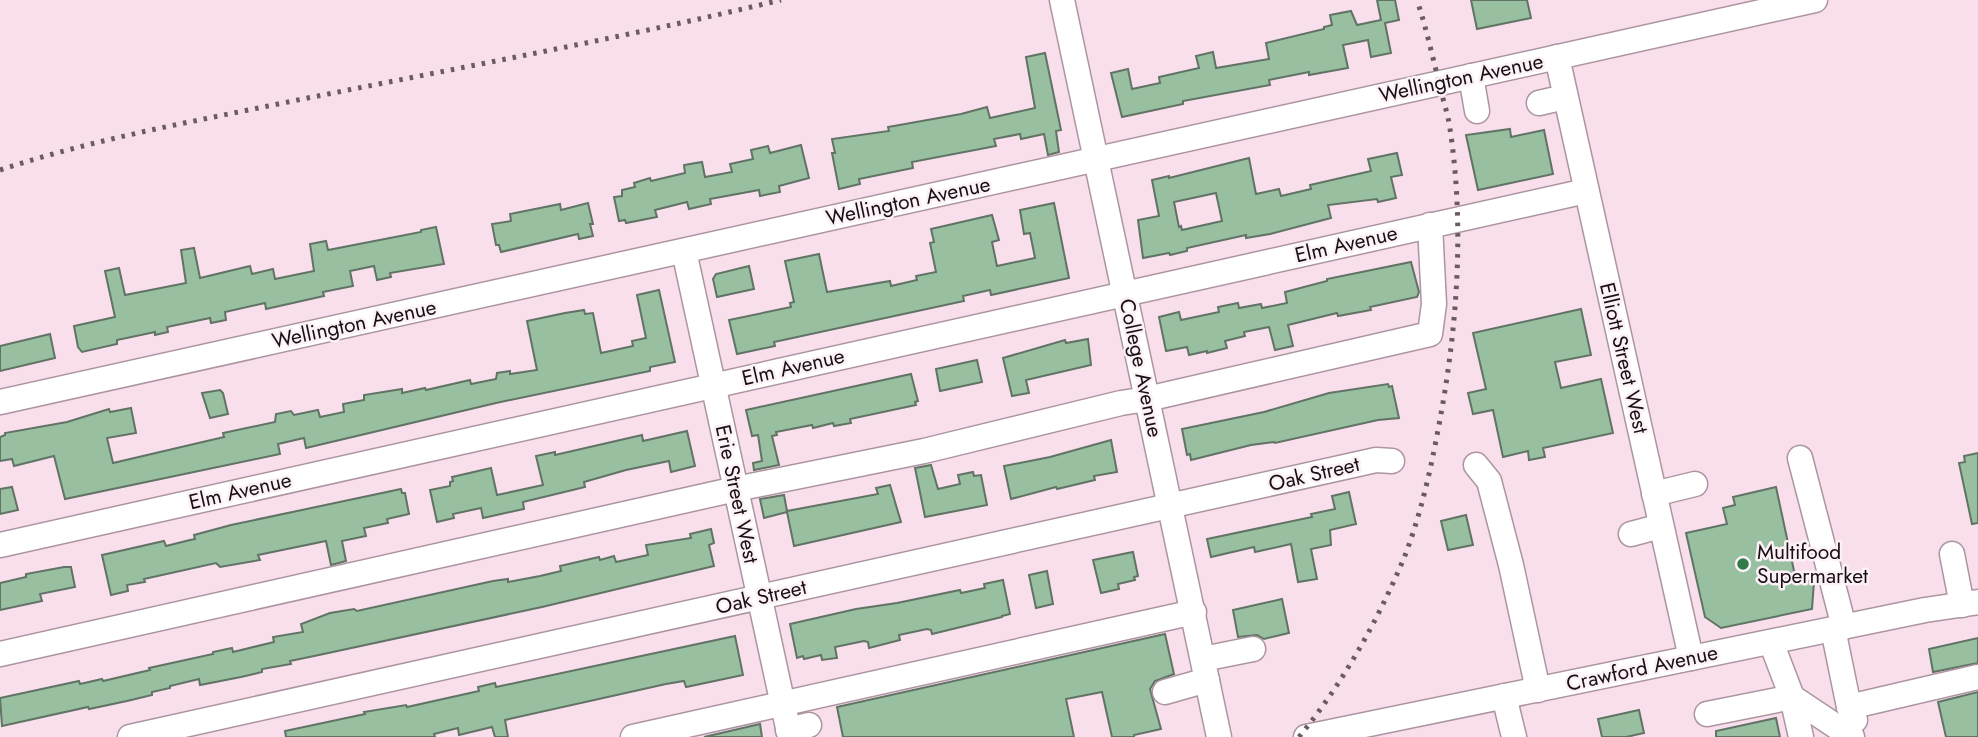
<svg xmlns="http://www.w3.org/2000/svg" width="1978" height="737" font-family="Jost,sans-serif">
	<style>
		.building { fill: #97bfa0; stroke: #617365; stroke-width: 2; fill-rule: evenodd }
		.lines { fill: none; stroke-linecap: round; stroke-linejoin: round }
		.minor-casing { stroke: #ac95a0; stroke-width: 27 }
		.minor { stroke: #fff; stroke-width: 24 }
		.rail { stroke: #6a5b63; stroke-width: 5; stroke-dasharray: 3.5 7; stroke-linecap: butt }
		.poi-dot { fill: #307b4a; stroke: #fcf1f6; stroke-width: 2.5 }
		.labels { text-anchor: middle; stroke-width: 5; stroke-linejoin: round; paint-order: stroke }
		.street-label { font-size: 21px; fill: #180f14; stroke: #fcf1f6 }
		.poi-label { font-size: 21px; fill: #180f14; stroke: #fcf1f6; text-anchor: start }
	</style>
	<rect width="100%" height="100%" fill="#f9dfec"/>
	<!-- building -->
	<g class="building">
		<path d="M1377,0H1395L1399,20L1385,23L1391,53L1371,57L1368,40L1343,45L1348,68L1309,75V72L1269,80L1270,85L1183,101V104L1122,117L1111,73L1128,69L1132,89L1160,83L1159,77L1199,68L1196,56L1213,52L1216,68L1269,59L1266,43L1324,29V27L1332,25L1330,15L1351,11L1357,25L1381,20Z"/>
		<path d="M1471,0H1527L1531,18L1477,29Z"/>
		<path d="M1045,53L1061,130L1056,131L1059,152L1048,155L1044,134L1021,139L1020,134L994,139L996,146L912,162L913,168L859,179L860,184L839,189L832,153H835L832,139L889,131L888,127L961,114L987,107L990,118L1035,108L1026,57Z"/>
		<path d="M1510,129L1511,137L1544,130L1553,174L1478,190L1466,135Z"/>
		<path d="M801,145L809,178L779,186L780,192L760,196L759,190L710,199L711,204L689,209L687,202L655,210L657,217L626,223L625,220L619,221L614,197L622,196V190L635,187L634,183L650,178L651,181L685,173L684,165L702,162L705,177L732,172L730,164L753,159L751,150L768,146L770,153Z"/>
		<path d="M1397,153L1402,175L1391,177L1396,198L1378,202L1377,199L1328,205L1331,218L1270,234L1246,238V235L1187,248V251L1170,255L1169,253L1143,258L1138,220L1159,216L1152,180L1169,176V178L1249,158L1256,194L1279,189L1281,196L1311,189L1310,185L1371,171L1368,159ZM1216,193L1222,221L1182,230L1181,226L1179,227L1174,202Z"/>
		<path d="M588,203L593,224H590L593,236L579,239L578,234L501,252L499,245H496L492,224L511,221L510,214L560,204L561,210Z"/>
		<path d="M1054,203L1069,278L991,295L990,290L963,296L964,301L774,342L775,346L737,354L729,320L791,307L790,303L794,302L785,261L819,254L827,292L890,281L891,286L917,280L916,276L936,272L930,243L934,242L931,229L992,215L999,240L992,242L997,266L1035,258L1030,233L1024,234L1020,210Z"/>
		<path d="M436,227L444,264L390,273L391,277L377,280L374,266L350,271L353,286L323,292L324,296L266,309L265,303L225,312L226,320L211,323L210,318L167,327L168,332L155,335V332L117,340V344L82,352L78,347L74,326L115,317L105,271L119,268L125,295L186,283L181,250L194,248L200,278L250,266L252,274L273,269L275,279L314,271L310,244L326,241L328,250L421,232V230Z"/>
		<path d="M1411,262L1419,292L1417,297L1370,307L1371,310L1338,316L1337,313L1288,325L1293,346L1275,350L1269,327L1244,332L1245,336L1225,341L1227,348L1207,353V351L1189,355L1187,347L1166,351L1159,317L1179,312L1181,320L1219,312L1218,307L1238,303L1239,308L1261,304L1262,308L1287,303L1285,292L1327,281V279Z"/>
		<path d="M749,266L754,289L717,297L713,279L716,274Z"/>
		<path d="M659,290L675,362L650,367V371L496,403L306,448L304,438L278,444L280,454L65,499L54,456L14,466L12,459L0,461V437L5,435V433L67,422L109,409L110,412L131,408L136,433L107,438L113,463L224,437L223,433L275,422L276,414L291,411L294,415L318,410L320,417L344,412L343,404L364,400V395L402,389V393L425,388L426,390L470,380L471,384L496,379L497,373L510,371V374L537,370L527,321L565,313L584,310L585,314L593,313L601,353L633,346L632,341L646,338L637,295Z"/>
		<path d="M1581,309L1591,355L1555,362L1561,388L1601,379L1613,433L1543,448L1545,457L1529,460L1528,451L1503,457L1493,410L1473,414L1468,393L1486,389L1473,333Z"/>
		<path d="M50,334L55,358L0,371V346Z"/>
		<path d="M1088,339L1091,365L1026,380L1029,393L1012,396L1003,358L1065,340L1066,343Z"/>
		<path d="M977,360L982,382L940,391L936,369Z"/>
		<path d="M911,374L918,401L915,402L916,405L850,419L851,423L834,426L833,423L813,428L812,425L776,432L777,435L772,436L779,465L754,470L753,463L762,461L758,435L752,436L746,410Z"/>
		<path d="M1388,384L1389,387L1392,386L1399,418L1378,420L1275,443L1274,442L1251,445L1191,460L1190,454L1187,455L1182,429L1264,412L1329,393Z"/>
		<path d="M220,390L223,393L228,414L210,418L202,393Z"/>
		<path d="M687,431L695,466L671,472L669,461L626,470L584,482L585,487L523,502L524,509L483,518L481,508L453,514L454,518L437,522L430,490L450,486V482L453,481L452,477L491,468L497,495L543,485L536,456L555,452V455L642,435L643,441Z"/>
		<path d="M1111,440L1117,472L1094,476L1095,480L1057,489L1056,487L1011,499L1004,466L1050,457Z"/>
		<path d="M1978,453V523L1972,524L1959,463L1965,462L1964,456Z"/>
		<path d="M931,465L938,489L960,484L958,475L973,472L974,476L981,475L987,505L925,517L915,468Z"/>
		<path d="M890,485L901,522L794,546L787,512L764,518L760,499L784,495L787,511L878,494L876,488Z"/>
		<path d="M12,487L18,510L0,514V489Z"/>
		<path d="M1776,487L1796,580L1814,582L1812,609L1721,628L1705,617L1686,533L1727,524L1723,508L1735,505L1733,497Z"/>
		<path d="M401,489L402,493H405L409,514L387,519L388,523L364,528L366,536L342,541L346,561L331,565L326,541L258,555L260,560L220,567L216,563L144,579L145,582L127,585L128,591L111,595L102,555L164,541L166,546L190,540L195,539L194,535L231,525Z"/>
		<path d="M1349,492L1356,524L1330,530L1331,545L1311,549L1317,579L1298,582L1291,544L1255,552L1254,547L1211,557L1207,539L1312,517L1311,514L1335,509L1332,496Z"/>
		<path d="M1466,515L1473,545L1448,550L1441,521Z"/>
		<path d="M711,529L714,543L709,545L714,566L542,607L319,655L290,661L291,664L262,669V672L241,677L200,685L199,679L170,686V688L152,692V695L127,701L89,709L88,707L2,726L0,698L79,681L80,684L102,679L103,681L150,670L149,668L213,654V652L232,648L233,652L274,642L273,637L303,632L301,624L330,613L354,609L357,611L493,581L508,579V582L540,576L561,571L560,566L599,557L600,560L614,556L616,562L648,555L646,545L691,538L690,534Z"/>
		<path d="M1133,552L1138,576L1134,577L1135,580L1118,584L1119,589L1101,593L1093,560Z"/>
		<path d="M64,567H71L75,587L40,594L42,601L0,610V583L26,577V574Z"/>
		<path d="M1047,571L1053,604L1036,608L1029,575Z"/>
		<path d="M1003,580L1010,614L1002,616V617L932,634L931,630L927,629L899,635L900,640L869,648L868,642L864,641L835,647L837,658L822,660L821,655L804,659L803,656L797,658L790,624L856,609L897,603L960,590L961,593L985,588L984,584Z"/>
		<path d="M1282,599L1289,633L1264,639L1257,635L1238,637L1233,610Z"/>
		<path d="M1165,634L1174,674L1155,681L1150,689L1161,729L1134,735V737H1112L1102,692L1066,699L1074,737H843L837,707Z"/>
		<path d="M735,636L743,675L686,687L684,681L666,684L505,720L508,737H495L492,727L459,735L458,728L434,734L435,737H286L285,731L365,714L364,712L406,705L407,707L479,691L478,687L495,683L496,687Z"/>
		<path d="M1978,638V663L1933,672L1929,649Z"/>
		<path d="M1978,692V737H1946L1938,702Z"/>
		<path d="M1639,710L1644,733L1626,737H1602L1598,719Z"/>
		<path d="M1776,718L1780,737H1716V731Z"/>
		<path d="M760,724L762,737H704Z"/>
	</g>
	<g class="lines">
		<defs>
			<g id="minor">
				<path d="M1062,0L1219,737"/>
				<path d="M1557,57L1691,658"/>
				<path d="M1471,76L1477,111"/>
				<path d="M1539,103L1565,97"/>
				<path d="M684,251L790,737"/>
				<path d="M0,402L1815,0"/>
				<path d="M1800,458L1844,627"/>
				<path d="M1476,465L1489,481L1511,565L1538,690"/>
				<path d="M1654,494L1695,484"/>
				<path d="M1631,534L1661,526"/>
				<path d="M0,545L1586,191"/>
				<path d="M1952,554L1962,605"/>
				<path d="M1833,629L1849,707L1855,720"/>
				<path d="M1771,642L1792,697L1801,737"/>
				<path d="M0,654L736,489L924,451L1121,403L1147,399L1430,334L1434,304L1430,225"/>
				<path d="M1203,659L1253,649"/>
				<path d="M1165,692L1207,680"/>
				<path d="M1504,696L1514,737"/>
				<path d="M1849,707L1978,677"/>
				<path d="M1707,714L1792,697L1852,737"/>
				<path d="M788,730L809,725"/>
				<path d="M130,737L1376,460L1392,461"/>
				<path d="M633,737L1194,612"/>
				<path d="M1306,737L1925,610L1978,602"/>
			</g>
		</defs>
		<!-- minor casing -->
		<use href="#minor" class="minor-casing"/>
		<!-- minor -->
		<use href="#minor" class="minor"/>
		<!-- rail -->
		<g class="rail">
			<path d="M0,170C91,140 185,123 278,104C446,70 614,40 781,0"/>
			<path d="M1299,737C1343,683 1377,622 1404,558C1420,517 1430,473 1438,430C1457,332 1465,228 1450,129C1448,113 1442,98 1439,82C1432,55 1426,27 1417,0"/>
		</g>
	</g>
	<!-- markers -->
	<circle class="poi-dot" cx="1743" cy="564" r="7"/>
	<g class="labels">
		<!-- street labels -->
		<g class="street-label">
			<text transform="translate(1461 78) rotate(-12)" y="7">Wellington Avenue</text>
			<text transform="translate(908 201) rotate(-12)" y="7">Wellington Avenue</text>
			<text transform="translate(1346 244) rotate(-13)" y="7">Elm Avenue</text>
			<text transform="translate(354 324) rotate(-12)" y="7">Wellington Avenue</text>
			<text transform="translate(1624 358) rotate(77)" y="7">Elliott Street West</text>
			<text transform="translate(793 367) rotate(-13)" y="7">Elm Avenue</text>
			<text transform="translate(1141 368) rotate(78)" y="7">College Avenue</text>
			<text transform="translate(1314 474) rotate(-13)" y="7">Oak Street</text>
			<text transform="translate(240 491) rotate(-13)" y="7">Elm Avenue</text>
			<text transform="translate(737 494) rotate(78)" y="7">Erie Street West</text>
			<text transform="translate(761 597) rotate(-13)" y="7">Oak Street</text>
			<text transform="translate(1642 668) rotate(-12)" y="7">Crawford Avenue</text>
		</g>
		<!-- poi labels -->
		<g class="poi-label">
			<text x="1757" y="559">Multifood<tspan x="1757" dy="24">Supermarket</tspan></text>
		</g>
	</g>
</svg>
